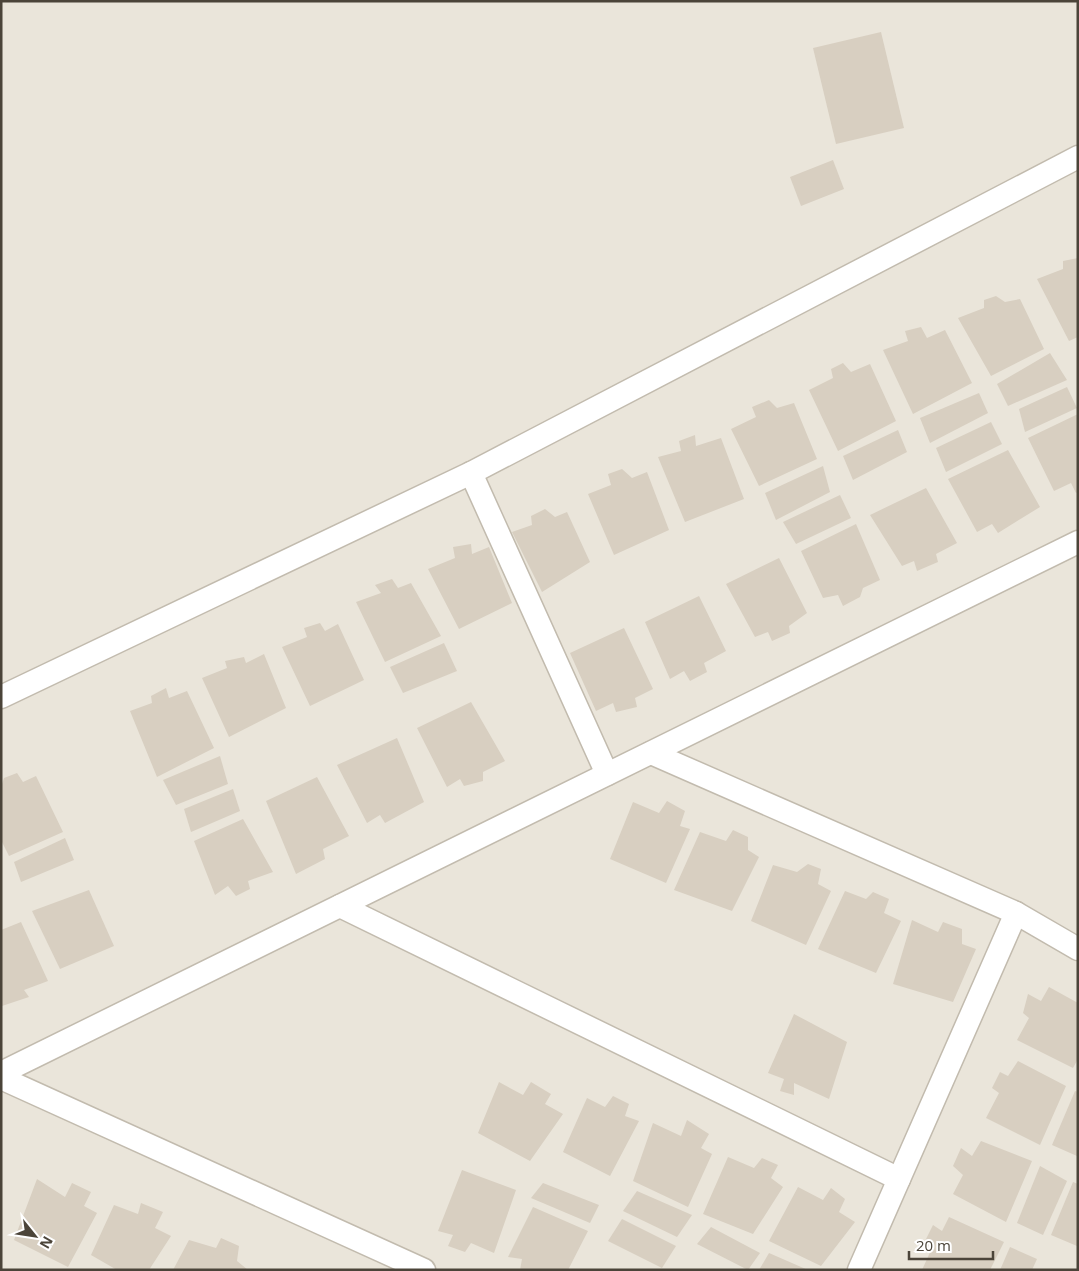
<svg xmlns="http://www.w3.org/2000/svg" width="1079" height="1271" font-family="'Open Sans',sans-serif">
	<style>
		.residential { fill: #eae5da }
		.building { fill: #d8cfc1 }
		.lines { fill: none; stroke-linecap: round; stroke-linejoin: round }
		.minor-casing { stroke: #c2bbae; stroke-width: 25 }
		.minor { stroke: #fff; stroke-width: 22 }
	</style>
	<rect width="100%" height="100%" fill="#f6f3ec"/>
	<!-- residential -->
	<rect class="residential" x="1" y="1" width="1077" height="1269"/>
	<!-- building -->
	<g class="building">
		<path d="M881,32L904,128L836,144L813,48Z"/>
		<path d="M833,160L844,189L801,206L790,177Z"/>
		<path d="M1078,258V337L1069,341L1037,279L1063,269V261Z"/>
		<path d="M996,296L1005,302L1020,299L1044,349L991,376L958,318L984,308V300Z"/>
		<path d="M921,327L927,338L945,330L972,383L913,414L883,350L908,341L905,331Z"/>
		<path d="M1050,353L1067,380L1008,406L997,384Z"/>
		<path d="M843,363L851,372L870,364L896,421L838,451L809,390L833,378L831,369Z"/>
		<path d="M1067,387L1077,408L1025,432L1019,409Z"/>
		<path d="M979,393L988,413L930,443L920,418Z"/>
		<path d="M769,400L777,408L794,403L817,459L759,486L731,429L756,417L752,407Z"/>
		<path d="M1078,414V492L1076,493L1071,483L1054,491L1028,438Z"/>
		<path d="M991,422L1002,444L946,472L936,448Z"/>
		<path d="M898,430L907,452L853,480L843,456Z"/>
		<path d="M695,435L696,446L721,438L744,499L685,522L658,457L681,451L679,441Z"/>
		<path d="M1008,450L1040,507L998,533L992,524L977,532L948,479Z"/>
		<path d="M823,466L830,492L776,520L765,493Z"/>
		<path d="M622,469L632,478L647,472L669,530L614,555L588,494L611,485L608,474Z"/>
		<path d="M926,488L957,543L936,554L938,562L917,571L914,561L902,566L870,515Z"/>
		<path d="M840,495L851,518L796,544L783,522Z"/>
		<path d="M545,509L555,517L567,512L590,562L542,592L512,532L532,525L531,516Z"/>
		<path d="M856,524L880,580L863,588L860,597L843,606L838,595L823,598L801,551Z"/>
		<path d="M471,544L472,554L489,547L512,603L459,629L428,569L455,558L453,547Z"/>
		<path d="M779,558L807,613L789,626L790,633L772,641L768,632L755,637L726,584Z"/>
		<path d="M392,579L398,588L411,583L441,636L385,662L356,602L381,593L375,585Z"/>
		<path d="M699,596L726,651L704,663L707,672L690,681L684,671L670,679L645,622Z"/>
		<path d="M320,623L325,631L338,624L364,680L310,706L282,647L307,637L304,628Z"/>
		<path d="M624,628L653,689L635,698L637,707L616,712L613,703L596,711L570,653Z"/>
		<path d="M444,643L457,671L403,693L390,667Z"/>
		<path d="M264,654L286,708L229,737L202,678L227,668L225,661L244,657L246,663Z"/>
		<path d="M166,688L169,698L187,691L214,748L157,777L130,711L152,703L151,696Z"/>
		<path d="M471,702L505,761L483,772V781L464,786L460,779L447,787L417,728Z"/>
		<path d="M397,738L424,802L385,823L380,815L367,823L337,765Z"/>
		<path d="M220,756L228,784L176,805L163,780Z"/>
		<path d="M17,773L23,782L36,776L63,832L9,856L1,840V787L4,778Z"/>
		<path d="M317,777L349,836L323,849L325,859L296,874L266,801Z"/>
		<path d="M233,789L240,811L191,832L184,809Z"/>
		<path d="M667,801L685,811L680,826L690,829L666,883L610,859L633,802L659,813Z"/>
		<path d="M243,819L273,872L248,881L250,889L236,896L228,886L215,895L194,841Z"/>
		<path d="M733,830L748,837V850L759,857L732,911L674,890L700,832L726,841Z"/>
		<path d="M65,838L74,860L21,882L14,862Z"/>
		<path d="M808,864L821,869L818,884L831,891L806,945L751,921L773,865L797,872Z"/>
		<path d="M89,890L114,946L60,969L32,911Z"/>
		<path d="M845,891L866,899L873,892L889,899L884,913L901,921L876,973L818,949Z"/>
		<path d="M912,920L938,932L943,922L962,929V944L976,949L953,1002L893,984Z"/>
		<path d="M21,922L48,981L24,990L29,997L2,1006L1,930Z"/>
		<path d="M1049,987L1078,1003V1059L1073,1068L1017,1040L1029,1018L1023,1013L1028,994L1041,1001Z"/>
		<path d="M794,1014L847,1042L829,1099L794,1083V1095L780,1091L784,1079L768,1073Z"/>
		<path d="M1018,1061L1066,1086L1040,1145L986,1118L999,1093L992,1088L1000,1072L1008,1076Z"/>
		<path d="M499,1082L523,1095L531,1082L551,1094L545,1104L563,1114L530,1161L478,1133Z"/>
		<path d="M1075,1091L1078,1092L1077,1156L1052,1145Z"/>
		<path d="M613,1096L629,1104L625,1116L639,1121L610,1176L563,1152L587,1098L605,1107Z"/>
		<path d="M687,1120L709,1134L701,1148L712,1154L688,1207L633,1181L653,1123L681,1136Z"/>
		<path d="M981,1141L1032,1161L1006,1222L953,1194L963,1175L953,1166L961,1148L972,1156Z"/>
		<path d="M728,1157L754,1168L762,1158L778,1165L771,1178L783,1187L753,1234L703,1214Z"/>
		<path d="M1040,1166L1067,1181L1043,1235L1017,1223Z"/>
		<path d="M462,1170L516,1190L494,1253L471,1243L465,1252L448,1246L453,1235L438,1231Z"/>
		<path d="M37,1179L65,1197L72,1183L91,1192L84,1206L97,1213L68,1267L14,1240Z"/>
		<path d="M1073,1182L1078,1184L1077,1246L1051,1235Z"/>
		<path d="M543,1183L599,1205L590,1223L531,1198Z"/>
		<path d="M798,1187L823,1200L831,1188L845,1199L839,1212L855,1222L821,1266L769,1241Z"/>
		<path d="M637,1191L692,1215L677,1237L623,1211Z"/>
		<path d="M141,1203L163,1212L155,1228L171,1236L149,1270H117L91,1255L114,1205L138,1214Z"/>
		<path d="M533,1207L588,1231L568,1270H520L522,1259L508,1257Z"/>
		<path d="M949,1217L1004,1242L990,1270H922L932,1248L924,1243L933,1225L942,1231Z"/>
		<path d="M622,1219L676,1246L662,1268L608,1241Z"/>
		<path d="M711,1227L760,1253L748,1270L697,1244Z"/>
		<path d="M221,1238L239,1246L237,1261L248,1270H173L189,1240L216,1248Z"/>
		<path d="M1010,1247L1037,1259L1032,1270H1000Z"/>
		<path d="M769,1253L808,1270H759Z"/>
	</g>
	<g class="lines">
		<defs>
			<g id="minor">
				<path d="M471,473L607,774"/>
				<path d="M1,697L471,473L1078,157"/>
				<path d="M651,753L1016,913L1078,949"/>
				<path d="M340,906L899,1179"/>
				<path d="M1,1073L1078,542"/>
				<path d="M1,1078L424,1270"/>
				<path d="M859,1270L1016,913"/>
			</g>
		</defs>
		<!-- minor casing -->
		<use href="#minor" class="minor-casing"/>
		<!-- minor -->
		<use href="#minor" class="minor"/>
	</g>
	<!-- border -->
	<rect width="1079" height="1271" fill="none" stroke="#4b4439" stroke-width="5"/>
	<!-- north arrow -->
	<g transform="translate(35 1236) rotate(120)" stroke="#ffffff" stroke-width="4" paint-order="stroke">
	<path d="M0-4L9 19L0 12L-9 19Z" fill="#4b4439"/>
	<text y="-8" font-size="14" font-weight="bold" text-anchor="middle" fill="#4b4439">N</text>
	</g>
	<!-- scale -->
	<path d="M909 1251v8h84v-8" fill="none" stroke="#4b4439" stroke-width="2.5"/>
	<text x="916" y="1251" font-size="15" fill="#4b4439" stroke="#ffffff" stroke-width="4" paint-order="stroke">20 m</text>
</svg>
